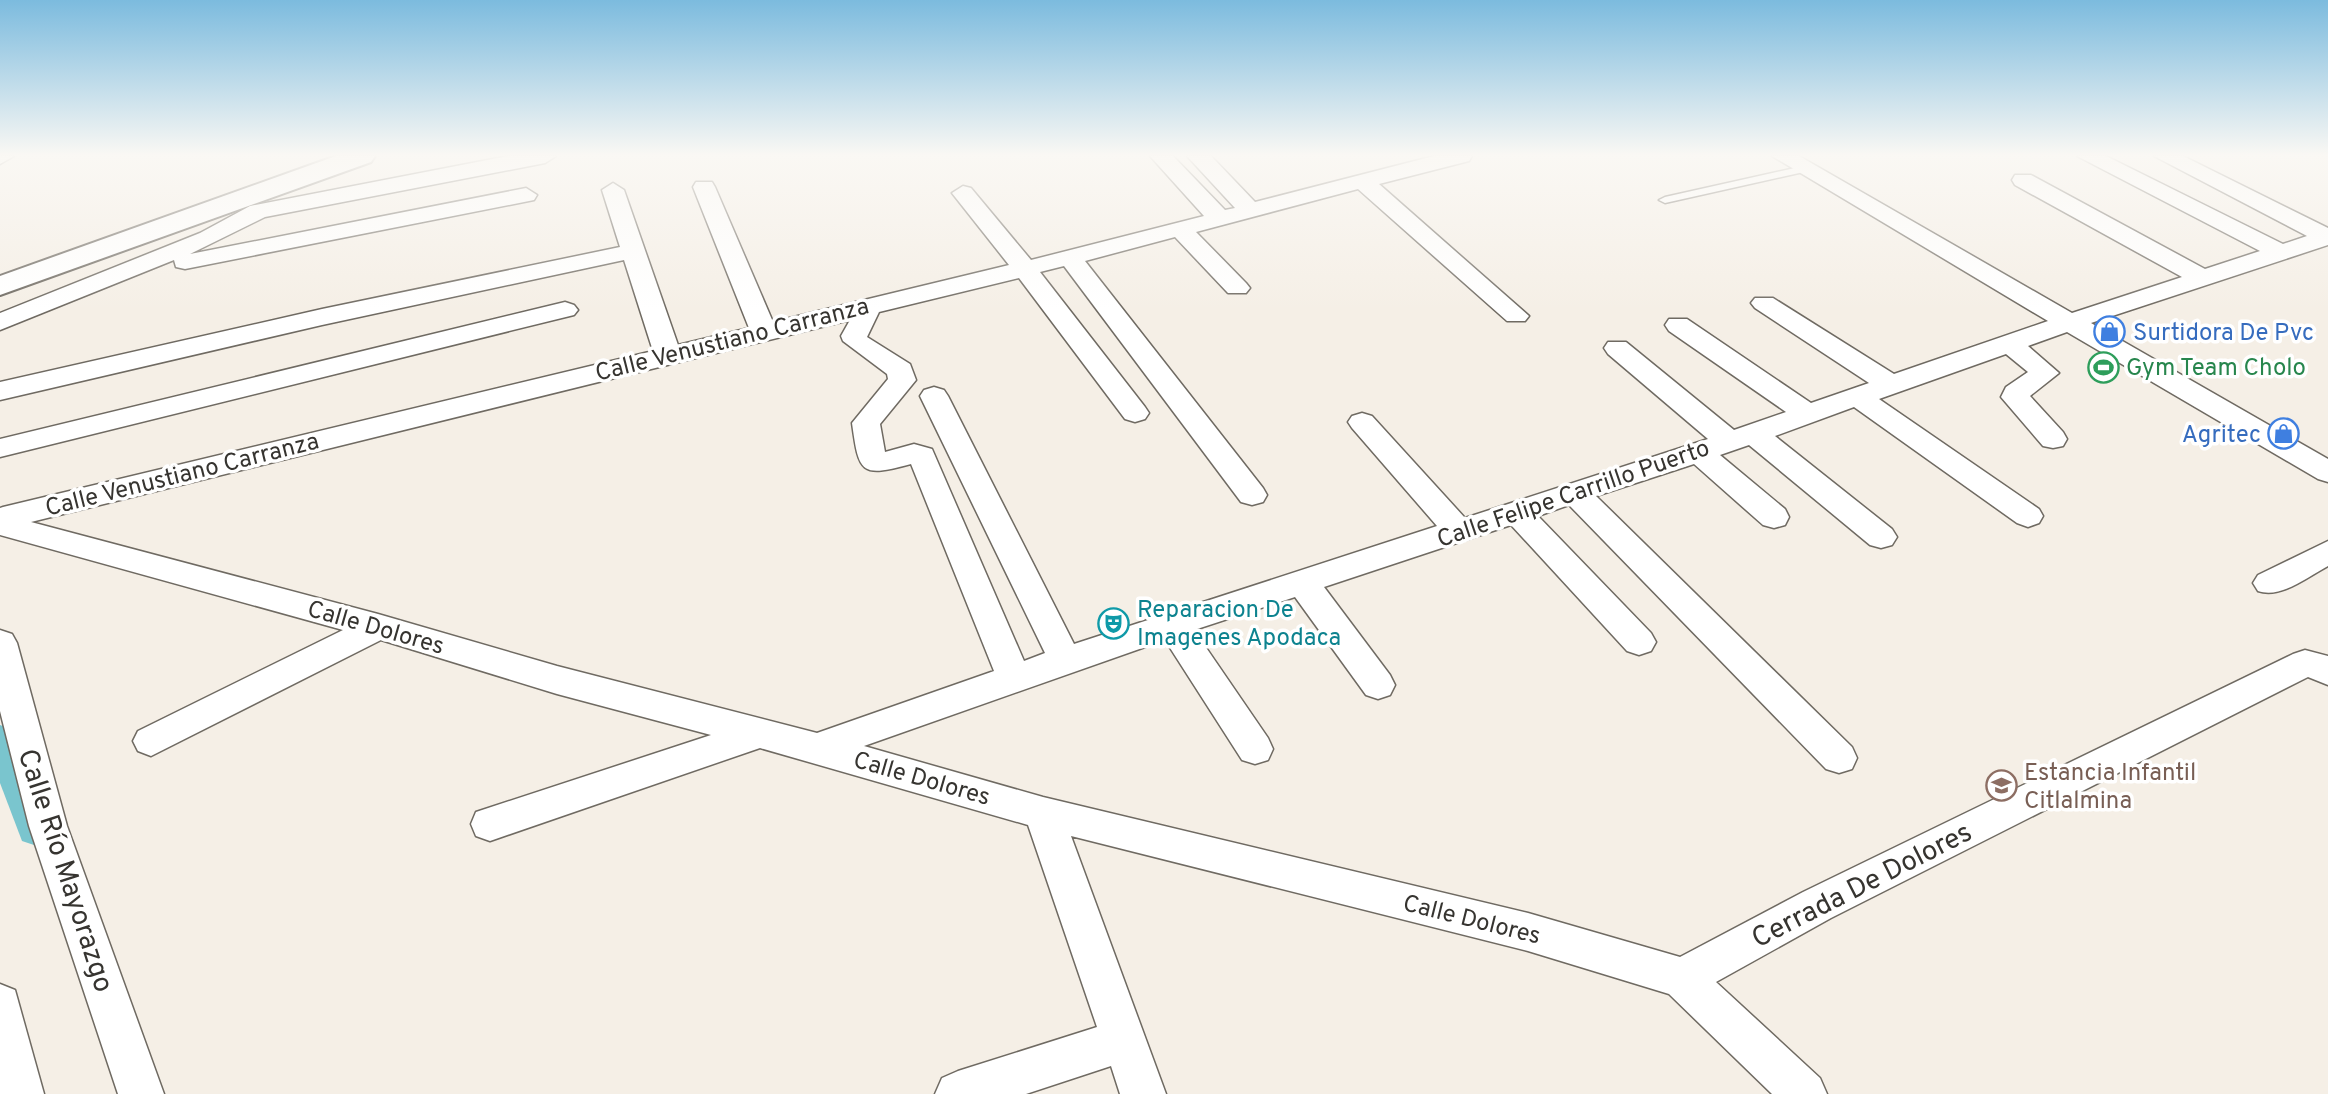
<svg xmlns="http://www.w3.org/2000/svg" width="2328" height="1094" font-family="Overpass,sans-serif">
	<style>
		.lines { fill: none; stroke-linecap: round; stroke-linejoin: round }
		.canal { fill: #7ac5ce; fill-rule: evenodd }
		.lane-casing { stroke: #6f6a62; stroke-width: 3 }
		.street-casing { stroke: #6f6a62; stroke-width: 3 }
		.secondary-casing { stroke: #6f6a62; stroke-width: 4 }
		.lane { fill: #fff; fill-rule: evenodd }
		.street { fill: #fff; fill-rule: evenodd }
		.secondary { fill: #fff; fill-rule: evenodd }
		.labels { text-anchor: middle; stroke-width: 7; stroke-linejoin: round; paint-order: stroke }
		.shop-label { font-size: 24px; fill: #366cbe; stroke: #fff; text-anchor: start }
		.street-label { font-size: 24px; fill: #363430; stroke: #fff }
		.leisure-label { font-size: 24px; fill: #27864d; stroke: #fff; text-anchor: start }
		.culture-label { font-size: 24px; fill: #0d838f; stroke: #fff; text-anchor: start }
		.education-label { font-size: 24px; fill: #785e54; stroke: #fff; text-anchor: start }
		.near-street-label { font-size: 28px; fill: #363430; stroke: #fff }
	</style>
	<rect width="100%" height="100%" fill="#f5efe6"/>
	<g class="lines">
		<!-- canal -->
		<path class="canal" d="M0,725L11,729L16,738L51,830L46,841L34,845L22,841L0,783Z"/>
		<defs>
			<path id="lane" d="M1804,166L1810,169L1808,171L1665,203L1659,200L1665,197Z"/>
			<g id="street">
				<path d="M0,156H14L0,164Z"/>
				<path d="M508,156H556L545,163L265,217L190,254L526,188L537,195L534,200L185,269L176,267L174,260L0,330V313L200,233L250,206Z"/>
				<path d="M1150,156H1173L1225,210L1235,208L1187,156H1211L1255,202L1434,156H1472L1469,161L1379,184L1529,316L1525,321H1507L1358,189L1196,232L1246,283L1250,288L1246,293H1228L1175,237L1085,261L1263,488L1267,495L1263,502L1252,505L1241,502L1064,266L1040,272L1145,407L1149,413L1145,419L1135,422L1125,419L1019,278L879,312L867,337L910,364L916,380L880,424L885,452L914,444L932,449L1024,661L1045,653L920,396L924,390L934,387L944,390L948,396L1074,644L1437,526L1352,428L1348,422L1352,416L1362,413L1372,416L1465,518L1708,439L1608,354L1604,348L1608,342H1626L1734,430L1786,412L1669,331L1665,325L1669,319H1687L1811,403L1869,383L1755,308L1751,303L1755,298H1773L1894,374L2048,321L1772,156H1799L2072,313L2182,277L2015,185L2012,180L2015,175H2031L2205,269L2260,251L2077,156H2106L2283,244L2307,236L2154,156H2183L2328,228V245L2091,323L2328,459V482L2318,479L2067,332L2028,346L2059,373L2030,396L2063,432L2067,439L2063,446L2053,448L2043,446L2001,397L2006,387L2028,372L2006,354L1879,399L2039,509L2043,516L2039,523L2028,527L2017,523L1854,407L1775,436L1892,529L1897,537L1892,545L1881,548L1870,545L1749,445L1720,455L1785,509L1789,517L1785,525L1774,528L1763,525L1694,464L1596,496L1852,747L1857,758L1852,769L1839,773L1826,769L1569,505L1538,516L1651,633L1656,642L1651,651L1639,655L1627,651L1511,525L1324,587L1390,675L1395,685L1390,695L1378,699L1366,695L1295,597L1194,630L1268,738L1273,749L1268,760L1255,764L1242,760L1165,640L864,746L1043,797L1528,913L1680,957L1803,892L2293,654L2305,650L2328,656V685L2308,677L1831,918L1716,982L1820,1078L1827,1094H1772L1669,994L1528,951L1071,836L1166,1094H1120L1111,1066L1026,1094H935L942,1078L958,1071L1097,1027L1028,825L760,748L490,841L476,836L471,824L476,812L711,735L557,694L381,640L151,756L138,751L133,741L138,731L343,630L0,535V508L3,507L653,351L624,260L322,325L0,400V382L322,309L620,247L602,190L613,183L624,190L678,345L749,328L693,187L696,182H712L715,187L773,322L1009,265L952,193L963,186L971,188L1031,260L1204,216ZM850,320L841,336L843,341L887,374L888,379L852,423C859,473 860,478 911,464L994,671L817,733L557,666L378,614L31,522Z"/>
				<path d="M565,302L574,305L578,310L574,315L0,457V439Z"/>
				<path d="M2328,541V566C2307,577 2281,599 2258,591L2253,583L2258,575Z"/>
				<path d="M0,630L12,634L17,643L67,826L164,1094H118L29,826L0,711Z"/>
				<path d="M0,984L15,990L44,1094H0Z"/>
			</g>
			<path id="secondary" d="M336,156H375L371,162L0,295V276Z"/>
		</defs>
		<!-- lane casing -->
		<use href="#lane" class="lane-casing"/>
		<!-- street casing -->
		<use href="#street" class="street-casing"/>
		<!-- secondary casing -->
		<use href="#secondary" class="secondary-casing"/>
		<!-- lane -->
		<use href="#lane" class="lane"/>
		<!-- street -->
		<use href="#street" class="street"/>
		<!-- secondary -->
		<use href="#secondary" class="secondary"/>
	</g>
	<!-- sky -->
	<linearGradient id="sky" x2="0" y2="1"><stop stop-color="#7cbbde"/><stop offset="0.5" stop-color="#faf8f4"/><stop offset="1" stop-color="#faf8f4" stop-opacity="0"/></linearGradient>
	<rect width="2328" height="310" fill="url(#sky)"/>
	<!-- icons -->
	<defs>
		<symbol id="shop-ring" viewBox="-11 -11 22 22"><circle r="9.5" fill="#fff" stroke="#3f7fe0" stroke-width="1.5"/><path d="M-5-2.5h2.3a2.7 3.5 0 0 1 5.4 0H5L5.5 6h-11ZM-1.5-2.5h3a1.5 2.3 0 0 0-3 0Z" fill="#3f7fe0"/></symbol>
		<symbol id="stadium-ring" viewBox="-11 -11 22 22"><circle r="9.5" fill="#fff" stroke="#2e9e5b" stroke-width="1.5"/><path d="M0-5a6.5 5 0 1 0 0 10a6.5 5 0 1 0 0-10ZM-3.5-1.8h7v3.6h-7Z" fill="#2e9e5b"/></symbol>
		<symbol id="theatre-ring" viewBox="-11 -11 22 22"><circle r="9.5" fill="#fff" stroke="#0f9aa8" stroke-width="1.5"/><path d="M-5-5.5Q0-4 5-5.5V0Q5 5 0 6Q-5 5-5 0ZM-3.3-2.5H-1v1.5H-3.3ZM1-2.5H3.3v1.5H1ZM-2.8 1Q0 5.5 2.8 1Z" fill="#0f9aa8"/></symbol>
		<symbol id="school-ring" viewBox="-11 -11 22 22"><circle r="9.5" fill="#fff" stroke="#8d6e63" stroke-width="1.5"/><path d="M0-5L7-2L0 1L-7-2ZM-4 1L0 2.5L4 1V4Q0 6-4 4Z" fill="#8d6e63"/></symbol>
	</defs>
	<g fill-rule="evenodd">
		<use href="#shop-ring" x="2092" y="314" width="35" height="35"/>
		<use href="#stadium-ring" x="2086" y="350" width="35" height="35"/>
		<use href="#shop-ring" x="2266" y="416" width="35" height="35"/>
		<use href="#theatre-ring" x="1096" y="606" width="35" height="35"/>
		<use href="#school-ring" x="1984" y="768" width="35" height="35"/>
	</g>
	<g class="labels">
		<!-- shop labels -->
		<g class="shop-label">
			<text x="2133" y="340">Surtidora De Pvc</text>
			<text x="2261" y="442" text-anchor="end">Agritec</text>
		</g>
		<!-- street labels -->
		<g class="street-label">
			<text transform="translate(732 339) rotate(-14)" y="8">Calle Venustiano Carranza</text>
			<text transform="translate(182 474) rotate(-14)" y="8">Calle Venustiano Carranza</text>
			<text transform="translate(1573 493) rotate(-19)" y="8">Calle Felipe Carrillo Puerto</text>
			<text transform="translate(376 627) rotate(16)" y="8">Calle Dolores</text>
			<text transform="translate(922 778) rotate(16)" y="8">Calle Dolores</text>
			<text transform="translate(1472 919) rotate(14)" y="8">Calle Dolores</text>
		</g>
		<!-- leisure labels -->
		<g class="leisure-label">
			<text x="2126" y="375">Gym Team Cholo</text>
		</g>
		<!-- culture labels -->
		<g class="culture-label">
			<text x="1137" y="617">Reparacion De<tspan x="1137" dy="28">Imagenes Apodaca</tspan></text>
		</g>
		<!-- education labels -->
		<g class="education-label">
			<text x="2024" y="780">Estancia Infantil<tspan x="2024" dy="28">Citlalmina</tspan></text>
		</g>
		<!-- near-street labels -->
		<g class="near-street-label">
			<text transform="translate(67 870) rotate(72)" y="10">Calle Río Mayorazgo</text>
			<text transform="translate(1861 884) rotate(-27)" y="10">Cerrada De Dolores</text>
		</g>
	</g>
</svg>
